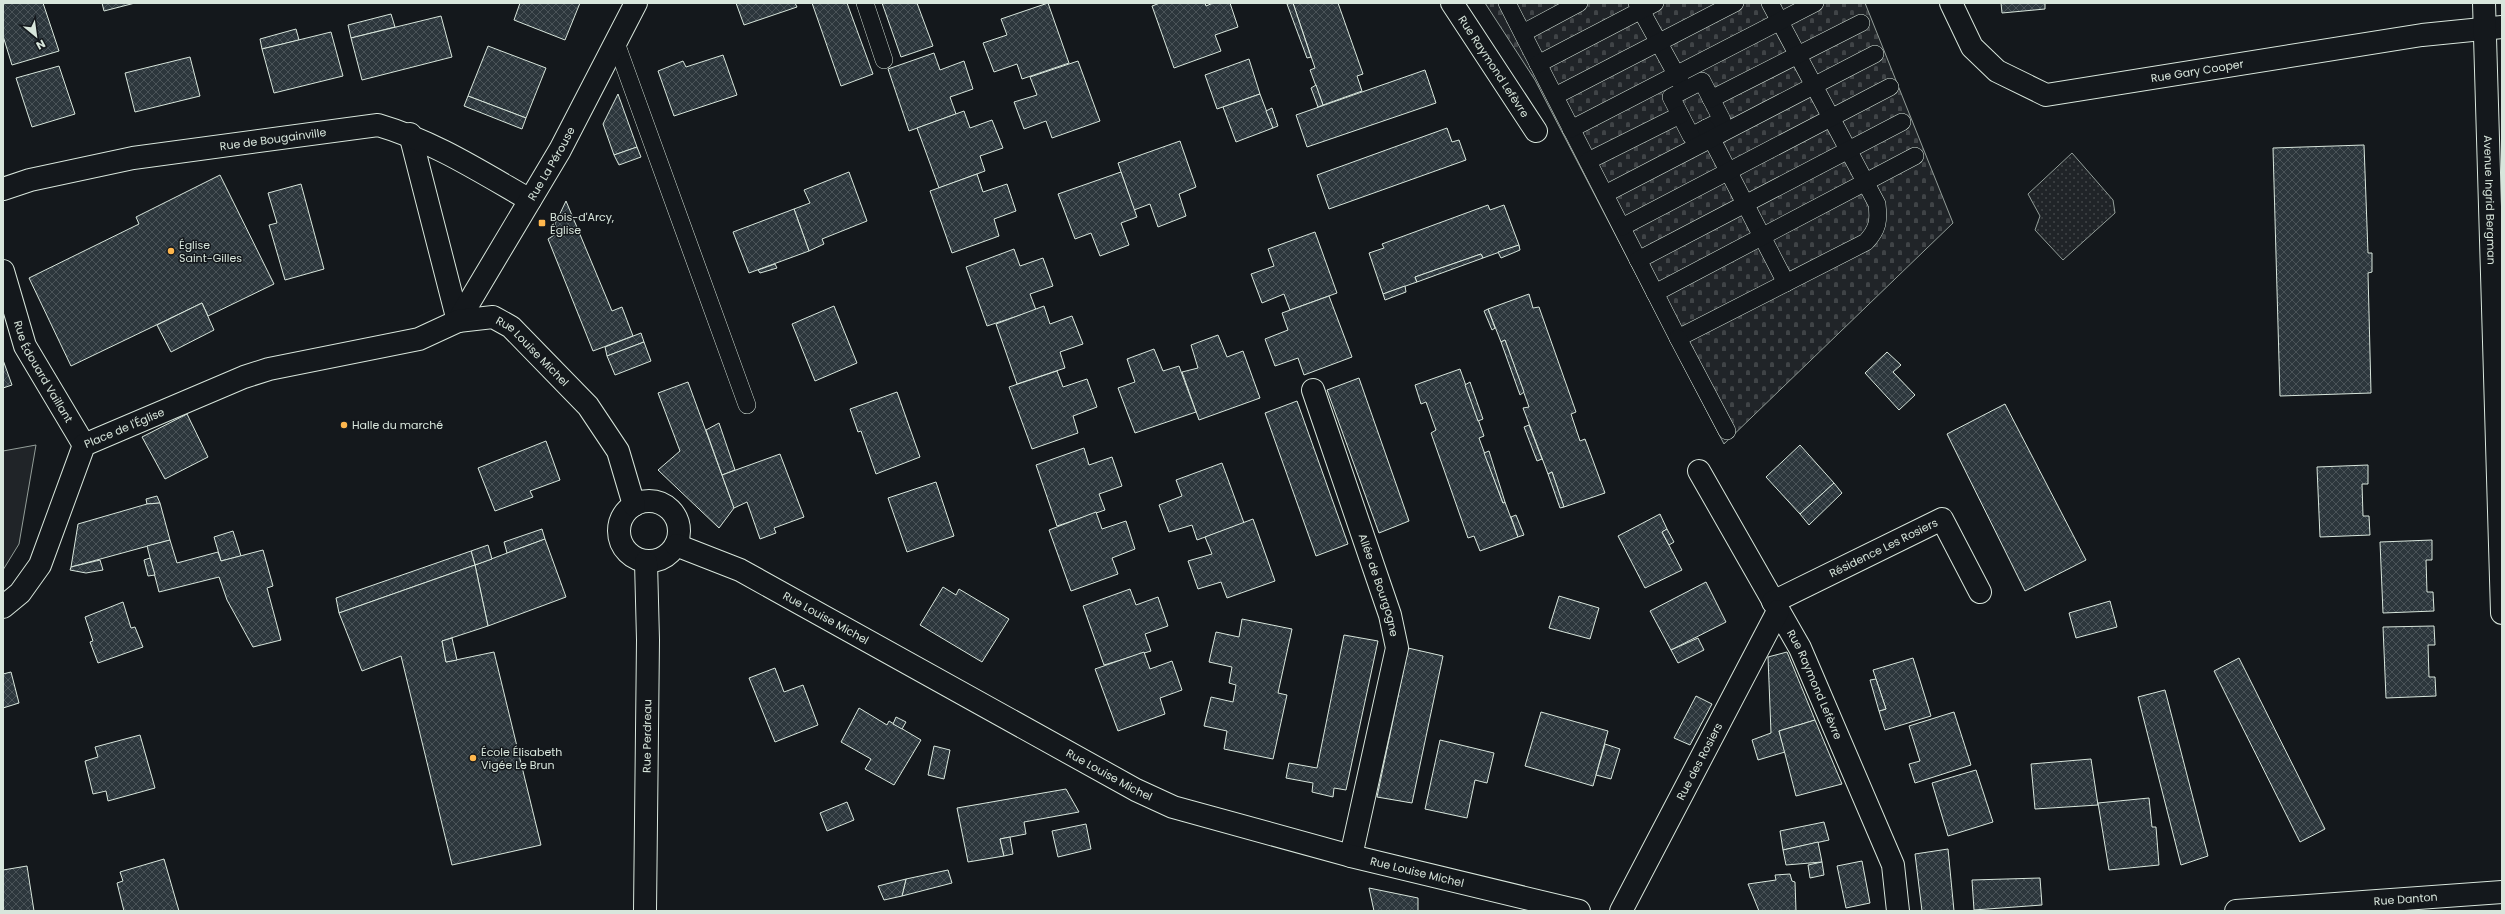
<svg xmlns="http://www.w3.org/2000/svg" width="2505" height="914" font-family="Poppins,sans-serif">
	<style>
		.grass { fill: url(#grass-dots); stroke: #939e99 }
		.cemetery { fill: url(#cemetery-stones); stroke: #939e99 }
		.garden { fill: #202428; stroke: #939e99 }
		.building { fill: url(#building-cross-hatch); stroke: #d8e6dc }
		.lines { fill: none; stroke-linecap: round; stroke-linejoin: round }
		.service-casing { stroke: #d8e6dc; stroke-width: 18 }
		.minor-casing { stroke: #d8e6dc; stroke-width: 24 }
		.service { stroke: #14181c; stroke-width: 17 }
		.minor { stroke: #14181c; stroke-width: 22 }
		.poi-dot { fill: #ffb74d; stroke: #14181c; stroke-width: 1.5 }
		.labels { text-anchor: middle; stroke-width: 3; stroke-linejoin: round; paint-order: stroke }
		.street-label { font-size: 11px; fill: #d8e6dc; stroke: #14181c }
		.poi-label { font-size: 11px; fill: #d8e6dc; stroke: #14181c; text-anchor: start }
	</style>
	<defs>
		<pattern id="grass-dots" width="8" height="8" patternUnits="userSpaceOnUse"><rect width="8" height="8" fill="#202428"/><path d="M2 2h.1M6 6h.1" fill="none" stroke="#404447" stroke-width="1.8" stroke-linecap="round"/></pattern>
		<pattern id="cemetery-stones" width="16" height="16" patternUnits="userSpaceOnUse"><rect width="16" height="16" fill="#202428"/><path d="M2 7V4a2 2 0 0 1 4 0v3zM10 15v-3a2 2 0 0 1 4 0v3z" fill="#404447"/></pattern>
		<pattern id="building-cross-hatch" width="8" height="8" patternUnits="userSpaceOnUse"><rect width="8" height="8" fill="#2c363c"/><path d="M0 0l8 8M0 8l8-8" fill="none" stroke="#4a5358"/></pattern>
	</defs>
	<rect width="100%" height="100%" fill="#14181c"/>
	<!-- grass -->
	<path class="grass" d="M2072,153L2113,200L2115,213L2063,260L2035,230L2040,216L2028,194Z"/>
	<!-- cemetery -->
	<path class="cemetery" d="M1485,3H1865L1953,223L1724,444L1535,80Z"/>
	<!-- garden -->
	<path class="garden" d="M36,445L19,544L3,570V451Z"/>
	<!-- building -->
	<g class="building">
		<path d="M7,3H43L59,51L12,65L3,36V4Z"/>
		<path d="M102,3H135L104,11Z"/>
		<path d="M520,3H580L565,40L514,20Z"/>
		<path d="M736,3H795L797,7L744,25Z"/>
		<path d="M812,3H847L873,74L841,86Z"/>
		<path d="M882,3H917L933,46L901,57Z"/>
		<path d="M1048,3L1069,63L1022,79L1017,64L994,72L983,43L1007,35L1001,19Z"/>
		<path d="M1160,3H1205L1206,6L1213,3H1230L1238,27L1215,35L1221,51L1174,68L1152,6Z"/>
		<path d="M1293,3H1338L1363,74L1357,76L1362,91L1323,105L1310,70L1315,68Z"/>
		<path d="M1293,3L1311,57L1307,58L1287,4Z"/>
		<path d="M2001,3H2045V9L2002,13Z"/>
		<path d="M391,14L395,27L351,38L348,25Z"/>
		<path d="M441,16L452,57L362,80L351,38Z"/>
		<path d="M296,29L299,40L262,49L260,39Z"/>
		<path d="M331,32L343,76L274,93L262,49Z"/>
		<path d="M488,46L546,68L526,118L468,96Z"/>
		<path d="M934,53L940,70L964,61L973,89L950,97L956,114L909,131L888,69Z"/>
		<path d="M723,55L737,95L674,116L658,71L683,61L686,67Z"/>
		<path d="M190,57L200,96L135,112L125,73Z"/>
		<path d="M1249,59L1260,94L1217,109L1205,75Z"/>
		<path d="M1078,61L1100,121L1052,138L1046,121L1024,129L1014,102L1037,95L1030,77Z"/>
		<path d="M59,66L75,114L32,127L16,78Z"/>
		<path d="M1425,70L1436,103L1307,147L1296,115Z"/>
		<path d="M1316,85L1323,105L1318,107L1311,88Z"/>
		<path d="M618,94L637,147L614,155L603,124Z"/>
		<path d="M1260,94L1273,128L1236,142L1223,107Z"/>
		<path d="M468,96L526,118L522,129L464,106Z"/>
		<path d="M1272,108L1278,126L1273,128L1266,111Z"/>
		<path d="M964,111L970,128L992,120L1003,148L980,156L985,171L939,188L917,128Z"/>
		<path d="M1447,128L1452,142L1459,140L1466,160L1329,209L1317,175Z"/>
		<path d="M1180,141L1196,187L1179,194L1186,216L1158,227L1150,204L1134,210L1118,163Z"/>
		<path d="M2364,145L2368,253H2372V272L2368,273L2371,393L2280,396L2273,148Z"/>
		<path d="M637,147L641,157L619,165L614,155Z"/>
		<path d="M849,172L867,221L822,239L824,244L809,251L794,209L810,203L804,190Z"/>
		<path d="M1121,172L1137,217L1121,223L1129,245L1100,256L1091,233L1075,239L1058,194Z"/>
		<path d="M977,174L983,192L1007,184L1016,211L994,219L999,236L952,253L930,191Z"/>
		<path d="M220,175L274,284L208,316L202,303L71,366L29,278L139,224L136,217Z"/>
		<path d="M301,184L324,269L285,280L269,225L277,223L268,193Z"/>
		<path d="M566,201L612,311L622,307L633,336L593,351L548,239L559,232L555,224Z"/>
		<path d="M1488,205L1490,210L1504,205L1519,245L1483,258L1481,254L1415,277L1417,282L1383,294L1369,253L1384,248L1382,244Z"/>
		<path d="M794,209L809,251L749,273L733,232Z"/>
		<path d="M1315,232L1337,293L1290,310L1284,294L1262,303L1251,274L1274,266L1268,249Z"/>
		<path d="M1519,245L1520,250L1501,258L1498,252Z"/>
		<path d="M1014,249L1020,266L1043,258L1053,286L1030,294L1036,310L987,326L966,267Z"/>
		<path d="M1481,254L1483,258L1417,282L1415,277Z"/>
		<path d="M775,264L777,268L760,273L758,270Z"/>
		<path d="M1405,286L1406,292L1385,300L1383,294Z"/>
		<path d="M1529,294L1533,308L1539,307L1576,412L1571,414L1580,441L1585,439L1605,493L1564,507L1552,472L1548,474L1523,408L1529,407L1505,340L1501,342L1488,309Z"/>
		<path d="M1329,296L1352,357L1304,375L1298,358L1275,366L1265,339L1288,330L1282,313Z"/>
		<path d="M202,303L214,330L171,352L157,325Z"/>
		<path d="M834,306L857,363L815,381L792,324Z"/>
		<path d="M1044,306L1050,324L1072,316L1083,344L1060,352L1065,368L1017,384L996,324Z"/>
		<path d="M1488,309L1495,328L1492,330L1484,311Z"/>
		<path d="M641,333L644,342L607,356L605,347Z"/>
		<path d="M1218,335L1227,357L1243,351L1260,398L1199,420L1182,372L1198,368L1191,345Z"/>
		<path d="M1505,340L1524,392L1520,395L1501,342Z"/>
		<path d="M644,342L651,361L615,375L607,356Z"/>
		<path d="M1154,349L1163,371L1179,366L1196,412L1135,433L1118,388L1135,382L1127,359Z"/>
		<path d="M1887,352L1901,365L1893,372L1915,395L1899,410L1865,373Z"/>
		<path d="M3,360L12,385L3,388Z"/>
		<path d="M1460,369L1484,436L1479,438L1503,503L1505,502L1518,537L1480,551L1474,536L1468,538L1431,433L1436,430L1426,402L1421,404L1415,385Z"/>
		<path d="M1057,371L1063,387L1087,379L1097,407L1073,416L1078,433L1032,449L1009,387Z"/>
		<path d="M1359,378L1409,521L1379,533L1327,390Z"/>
		<path d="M688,382L734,508L719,528L658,470L680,451L658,393Z"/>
		<path d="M1470,382L1483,419L1478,421L1465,385Z"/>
		<path d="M897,392L920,457L876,474L861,431L858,432L850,409Z"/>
		<path d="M1297,401L1348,544L1316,556L1265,413Z"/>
		<path d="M2005,404L2086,560L2025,591L1947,434Z"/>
		<path d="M187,414L208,457L165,479L142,437Z"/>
		<path d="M719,423L735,470L722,475L706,430Z"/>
		<path d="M1529,425L1542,459L1537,461L1524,427Z"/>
		<path d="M546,441L560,480L530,491L533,497L495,511L478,468Z"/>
		<path d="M1800,445L1834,483L1800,514L1766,477Z"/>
		<path d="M1084,448L1089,465L1112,457L1122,486L1099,494L1105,510L1057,526L1036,465Z"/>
		<path d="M1489,451L1505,502L1503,503L1484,453Z"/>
		<path d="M780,454L804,517L774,528L776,533L760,539L747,502L734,508L722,475Z"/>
		<path d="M1222,463L1244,523L1197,540L1192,525L1169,532L1159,505L1182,496L1176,480Z"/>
		<path d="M2368,465V484H2362L2363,516H2369L2370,535L2320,537L2317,467Z"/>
		<path d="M1552,472L1564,507L1560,508L1548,474Z"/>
		<path d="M936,482L954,536L907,552L888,498Z"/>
		<path d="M1834,483L1842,493L1809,525L1800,514Z"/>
		<path d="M157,496L160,503L147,504L146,499Z"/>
		<path d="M160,503L170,540L71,567L78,524L147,504Z"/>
		<path d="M1096,512L1102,529L1126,521L1135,549L1112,558L1118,574L1071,591L1049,530Z"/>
		<path d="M1660,514L1667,529L1662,532L1682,570L1645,588L1618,536Z"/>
		<path d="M1516,515L1524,535L1518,537L1511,517Z"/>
		<path d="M1253,519L1275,581L1227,598L1221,582L1198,589L1188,561L1212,554L1205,537Z"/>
		<path d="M542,529L545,539L507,553L504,542Z"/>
		<path d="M1667,529L1674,542L1669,545L1662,532Z"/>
		<path d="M233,531L241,556L221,561L214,537Z"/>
		<path d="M545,539L566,597L488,626L475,565Z"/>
		<path d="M170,540L177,563L218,552L221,561L263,550L273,586L267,588L281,640L253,647L227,600L219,577L159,592L147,546Z"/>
		<path d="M2432,540V560H2426L2427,592H2433L2434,611L2383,613L2380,542Z"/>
		<path d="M488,545L492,559L475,565L471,551Z"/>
		<path d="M471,551L475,565L339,613L336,598Z"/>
		<path d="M150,558L155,575L148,576L144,560Z"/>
		<path d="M100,560L103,570L86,573L70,570L71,567Z"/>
		<path d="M475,565L488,626L442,641L446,662L494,652L541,845L452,865L401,656L362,671L339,613Z"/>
		<path d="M1706,582L1726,622L1671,650L1650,611Z"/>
		<path d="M943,587L956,595L959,589L1009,619L982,662L920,625Z"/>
		<path d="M1130,589L1136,605L1158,597L1168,626L1145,634L1151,651L1104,665L1083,606Z"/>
		<path d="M1559,596L1599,608L1590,639L1549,628Z"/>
		<path d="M2110,601L2117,627L2076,638L2069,613Z"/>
		<path d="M123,602L131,628L135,627L143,647L98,663L90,642L93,641L85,617Z"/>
		<path d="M1242,619L1292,629L1278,693L1287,695L1273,759L1224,749L1227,731L1204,726L1211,697L1233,702L1236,685L1229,683L1232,667L1209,662L1216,632L1239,637Z"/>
		<path d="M2434,626L2435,645H2428L2429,677H2435L2436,696L2386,698L2383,627Z"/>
		<path d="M1344,635L1378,641L1346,790L1334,788L1333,797L1312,792L1313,783L1286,778L1289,763L1317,768Z"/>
		<path d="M452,638L457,660L446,662L442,641Z"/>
		<path d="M1698,638L1704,650L1678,663L1671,650Z"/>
		<path d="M1408,648L1443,656L1412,803L1377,797Z"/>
		<path d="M1144,652L1150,669L1172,661L1182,690L1160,698L1165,714L1118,731L1095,669Z"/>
		<path d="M1787,652L1815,720L1779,731L1785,752L1758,760L1752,740L1771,733L1768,657Z"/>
		<path d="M1913,658L1931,716L1885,730L1879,711L1886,709L1873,670Z"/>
		<path d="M2239,658L2325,829L2300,842L2214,671Z"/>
		<path d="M775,668L784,692L803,685L818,725L775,742L749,678Z"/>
		<path d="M11,672L19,703L3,708V674Z"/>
		<path d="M1876,679L1886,709L1879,711L1870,680Z"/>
		<path d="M2165,690L2208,856L2181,865L2138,697Z"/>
		<path d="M1696,696L1712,704L1690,745L1674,738Z"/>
		<path d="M859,708L887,725L889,721L921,740L894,785L865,769L871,759L841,742Z"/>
		<path d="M1541,712L1608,731L1593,786L1525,766Z"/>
		<path d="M1954,712L1971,765L1915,783L1909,764L1920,761L1909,726Z"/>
		<path d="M896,717L906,722L902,729L893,724Z"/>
		<path d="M1815,720L1842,784L1796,796L1779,731Z"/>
		<path d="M140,735L155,788L108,801L106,791L93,794L85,761L98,757L95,747Z"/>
		<path d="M1440,740L1494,753L1487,783L1475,780L1467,818L1425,809Z"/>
		<path d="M1605,744L1620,749L1611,779L1596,775Z"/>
		<path d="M934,746L950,750L944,779L928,775Z"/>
		<path d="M2091,759L2098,805L2035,809L2031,764Z"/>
		<path d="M1976,770L1993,822L1948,836L1932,783Z"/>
		<path d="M1066,789L1079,812L1024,822L1026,834L1000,839L1004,856L968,862L957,808Z"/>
		<path d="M2149,798L2152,827H2156L2159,865L2109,870L2098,803Z"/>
		<path d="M847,802L854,820L827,831L820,813Z"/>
		<path d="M1824,822L1829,840L1783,850L1780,831Z"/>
		<path d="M1086,824L1091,849L1058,857L1052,831Z"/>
		<path d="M1010,837L1013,854L1004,856L1000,839Z"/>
		<path d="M1818,842L1822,862L1786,865L1783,850Z"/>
		<path d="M1948,849L1954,911H1922L1915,854Z"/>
		<path d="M164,859L179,911H124L117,883L123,881L120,872Z"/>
		<path d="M1862,861L1870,903L1846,908L1837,866Z"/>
		<path d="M1822,862L1824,875L1810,878L1808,865Z"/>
		<path d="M27,866L34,911H3V870Z"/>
		<path d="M948,870L952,883L902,896L906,879Z"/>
		<path d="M1790,874L1792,881L1795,882L1796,911H1759L1748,884L1776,880L1775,875Z"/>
		<path d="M2040,878L2042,905L1974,910L1972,880Z"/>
		<path d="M906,879L902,896L884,900L878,886Z"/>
		<path d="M1369,888L1418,898V911H1374Z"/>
	</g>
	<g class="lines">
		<defs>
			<g id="service">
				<path d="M865,3L884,60"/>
				<path d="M1507,3L1678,338L1866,242C1878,229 1879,221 1877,204L1770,3"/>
				<path d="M1637,3L1682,85"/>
				<path d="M1523,33L1579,3"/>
				<path d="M615,40L747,405"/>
				<path d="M1538,64L1655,3"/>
				<path d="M1702,81L1722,120L1691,136L1671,97Z"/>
				<path d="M1555,96L1735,3"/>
				<path d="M1711,99L1861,23"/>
				<path d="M1706,128L1786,283"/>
				<path d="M1571,129L1815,3"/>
				<path d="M1588,161L1680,115"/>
				<path d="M1605,194L1875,54"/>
				<path d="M1622,227L1890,87"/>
				<path d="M1638,260L1902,122"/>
				<path d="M1655,293L1915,156"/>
				<path d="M1678,338L1727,431"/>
			</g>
			<g id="minor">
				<path id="s1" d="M1452,3L1536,131"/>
				<path id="s2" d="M1951,3L1972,47L1997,71L2046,95L2422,35L2502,27"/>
				<path id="s3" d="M2484,3L2502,613"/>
				<path d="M410,134L458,321"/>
				<path id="s4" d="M3,189L30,180L133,158L378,125C433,141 481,172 530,200"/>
				<path id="s5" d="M3,271L25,346L84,445"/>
				<path id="s6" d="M458,321L560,150L636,3"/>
				<path id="s7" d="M1313,390L1390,615L1397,648L1351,856"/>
				<path id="s8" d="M1699,471L1800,648L1893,865L1898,911"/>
				<circle cx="649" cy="531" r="30"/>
				<path id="s9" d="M676,545L740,570L1136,790L1173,807L1351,856L1579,911"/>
				<path id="s10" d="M1773,602L1942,519L1980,592"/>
				<path id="s11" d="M3,607L20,593L40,565L84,445L244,377L269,369L419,339L458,321L493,317L511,327L588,406L618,451L634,505"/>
				<path id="s12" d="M645,911L648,640L646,562"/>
				<path id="s13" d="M1621,911L1778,611"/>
				<path id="s14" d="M2236,911L2502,892"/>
			</g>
		</defs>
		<!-- service casing -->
		<use href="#service" class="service-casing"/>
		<!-- minor casing -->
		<use href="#minor" class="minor-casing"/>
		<!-- service -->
		<use href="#service" class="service"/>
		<!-- minor -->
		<use href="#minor" class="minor"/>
	</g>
	<!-- markers -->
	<g class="poi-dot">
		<rect x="538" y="219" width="8" height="8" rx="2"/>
		<circle cx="171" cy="251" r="4"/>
		<circle cx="344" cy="425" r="4"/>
		<circle cx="473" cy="758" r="4"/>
	</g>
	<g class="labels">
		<!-- street labels -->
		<g class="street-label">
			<text dy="4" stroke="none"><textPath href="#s1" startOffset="76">Rue Raymond Lefèvre</textPath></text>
			<text dy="4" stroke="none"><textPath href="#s2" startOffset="291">Rue Gary Cooper</textPath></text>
			<text dy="4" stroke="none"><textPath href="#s4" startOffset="275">Rue de Bougainville</textPath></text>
			<text dy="4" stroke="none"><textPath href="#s6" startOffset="183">Rue La Pérouse</textPath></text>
			<text dy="4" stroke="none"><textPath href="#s3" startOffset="197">Avenue Ingrid Bergman</textPath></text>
			<text dy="4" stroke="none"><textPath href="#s11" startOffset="668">Rue Louise Michel</textPath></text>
			<text dy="4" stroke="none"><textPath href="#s5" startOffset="109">Rue Édouard Vaillant</textPath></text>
			<text dy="4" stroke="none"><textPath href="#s11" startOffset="228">Place de l'Église</textPath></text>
			<text dy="4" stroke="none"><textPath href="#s10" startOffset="123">Résidence Les Rosiers</textPath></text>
			<text dy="4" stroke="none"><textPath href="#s7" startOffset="206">Allée de Bourgogne</textPath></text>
			<text dy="4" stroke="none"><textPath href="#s9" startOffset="167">Rue Louise Michel</textPath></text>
			<text dy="4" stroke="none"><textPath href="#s8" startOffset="243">Rue Raymond Lefèvre</textPath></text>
			<text dy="4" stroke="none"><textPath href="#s12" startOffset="175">Rue Perdreau</textPath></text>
			<text dy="4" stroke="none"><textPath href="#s13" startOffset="169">Rue des Rosiers</textPath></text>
			<text dy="4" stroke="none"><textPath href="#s9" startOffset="491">Rue Louise Michel</textPath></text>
			<text dy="4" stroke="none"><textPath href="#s9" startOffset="815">Rue Louise Michel</textPath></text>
			<text dy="4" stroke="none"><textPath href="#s14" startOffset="170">Rue Danton</textPath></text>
		</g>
		<!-- poi labels -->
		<g class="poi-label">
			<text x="550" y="221">Bois-d'Arcy,<tspan x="550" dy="13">Église</tspan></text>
			<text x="179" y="249">Église<tspan x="179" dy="13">Saint-Gilles</tspan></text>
			<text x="352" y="429">Halle du marché</text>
			<text x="481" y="756">École Élisabeth<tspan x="481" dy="13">Vigée Le Brun</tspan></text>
		</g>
	</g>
	<!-- border -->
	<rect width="2505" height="914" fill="none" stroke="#d8e6dc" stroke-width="8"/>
	<!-- north arrow -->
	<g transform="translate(36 36) rotate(151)" stroke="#14181c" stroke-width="3" paint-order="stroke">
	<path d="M0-3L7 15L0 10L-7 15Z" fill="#d8e6dc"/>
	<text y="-6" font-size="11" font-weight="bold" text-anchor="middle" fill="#d8e6dc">N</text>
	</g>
</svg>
